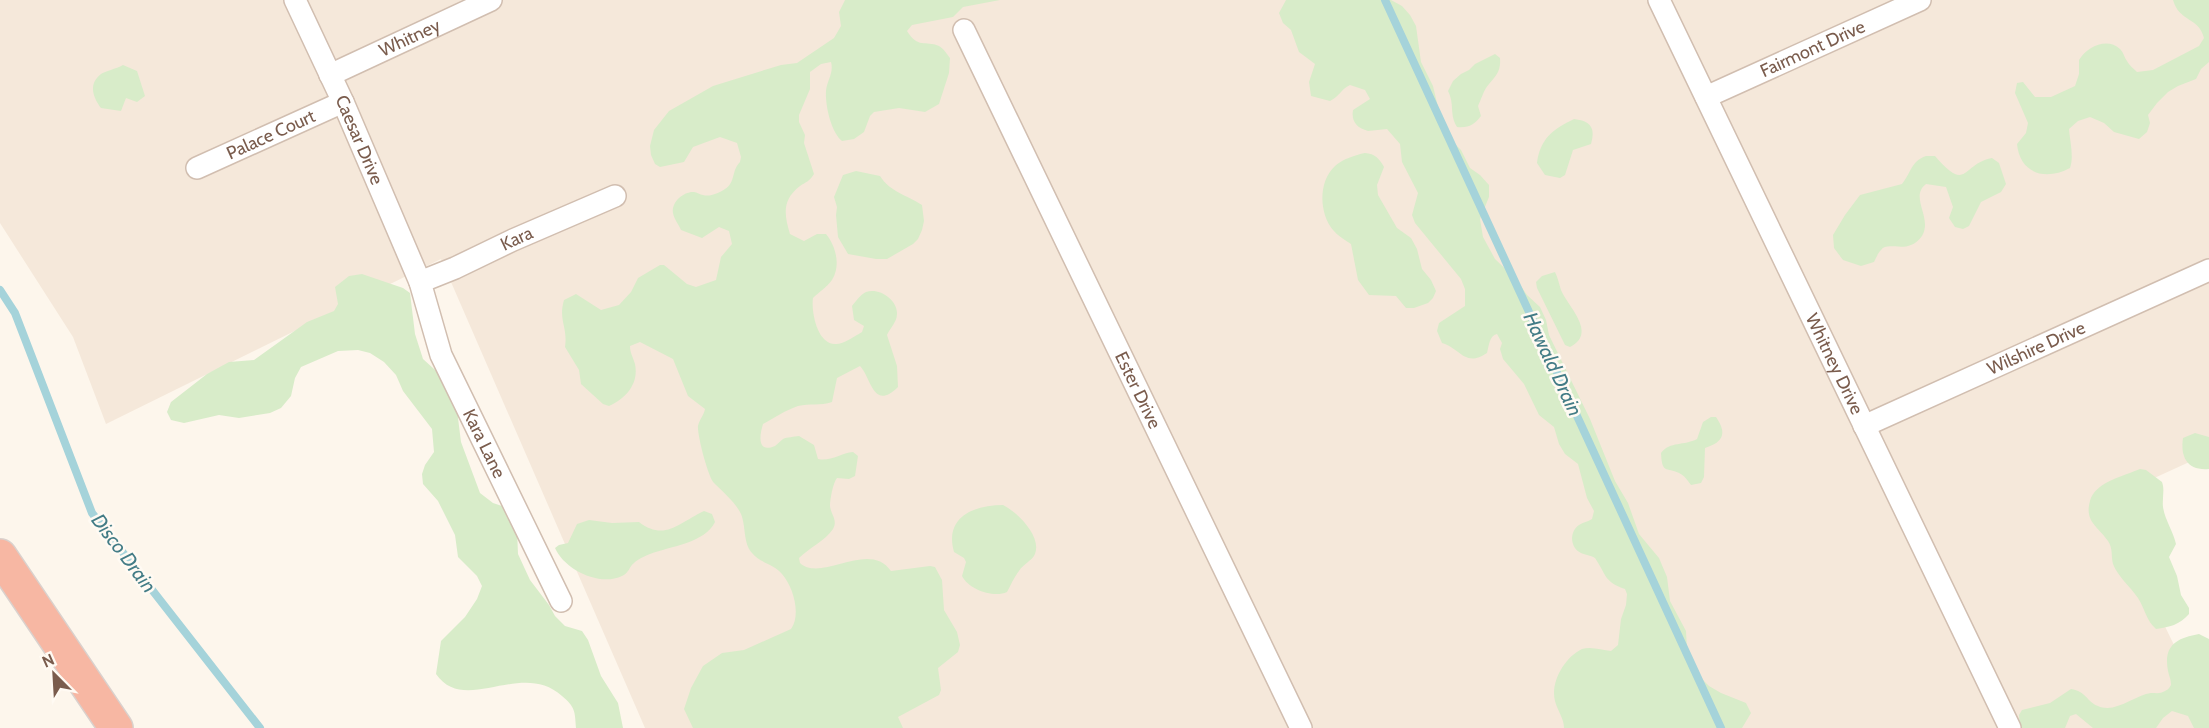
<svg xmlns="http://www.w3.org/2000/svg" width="2209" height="728" font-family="Cabin,sans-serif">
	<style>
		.residential { fill: #f5e8da }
		.green { fill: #d8ecc9 }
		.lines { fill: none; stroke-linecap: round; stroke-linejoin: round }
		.stream { stroke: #a5d3da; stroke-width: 8 }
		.street-casing { stroke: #d1beb0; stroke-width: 24 }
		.highway-casing { stroke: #dad1cd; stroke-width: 36 }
		.street { stroke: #fff; stroke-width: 21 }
		.highway { stroke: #f7b7a3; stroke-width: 33 }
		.labels { text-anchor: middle; stroke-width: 5; stroke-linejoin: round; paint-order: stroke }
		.street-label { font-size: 18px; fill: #7a5c4d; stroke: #fffaf3 }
		.water-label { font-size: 20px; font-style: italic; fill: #437c86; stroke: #fffaf3 }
	</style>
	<rect width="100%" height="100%" fill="#fdf6ec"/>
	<!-- residential -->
	<path class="residential" d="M0,0H2209V453L2104,501L2209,717V728H645L441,259L106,424L73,337L0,223Z"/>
	<!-- green -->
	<g class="green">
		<path d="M845,0H1000L963,7L953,17L912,25L907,31C918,49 925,40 939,46C943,48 947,54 950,58L949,73L939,104L925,112L899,108L874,112L870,116L864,132L854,139L842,141C831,132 825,105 826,91C827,80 834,73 831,62L821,64L810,72V89L799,115V122L805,135L804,143L814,174C810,181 806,182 800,186C782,200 784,214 790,234L804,241L817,234H826C836,246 841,266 832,280C827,287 819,292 813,298C811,311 817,345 836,344C844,344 855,336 862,332L864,326L854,320L852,306C856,301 860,295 866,292C879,287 898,300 897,314C897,322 890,328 887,335L897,366L898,387C873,412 871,377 860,366L837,378L832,402C820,406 810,403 798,406C786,410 774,418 763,424C760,434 756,454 775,446C778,444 780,441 783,439C787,437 794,437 799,436L814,445L818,459C830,462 841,453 853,452L858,456L855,476L849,479L837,478C833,483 830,499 830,506C831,515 838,520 833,529C825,541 809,548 799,558L800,563C821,583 869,539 891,571L930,566L935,567L942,580L944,610L957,632L960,645L958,652L938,668L941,690L939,695L898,717L903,728H693L684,709L691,688L703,666L722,653L744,650L791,629C801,615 794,588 782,574C774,564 760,563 752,553C743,543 746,526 741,514C736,503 722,491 714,483C708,477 697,434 698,426C699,420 704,415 705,409L688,396L673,359L640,342L630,346C630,353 633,357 635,364C639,384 626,398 609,406L603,404L581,384L579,370L565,347C568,327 558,320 564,300L576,294L601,310L619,305L631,292L638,278L660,265H664L687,284L696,287L716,280L721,257L732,244L729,231L719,227L702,238L681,230C679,225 674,219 673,213C671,202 684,191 694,192C697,192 700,195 703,195C710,197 719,193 725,189C736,182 731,171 740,162L741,157L737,143L720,137L693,147L684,162L660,167L655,164L651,155L650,146L654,130L669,111L713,86L781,65L797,63L834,38L841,26L839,12Z"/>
		<path d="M1286,0H1391L1402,6L1410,15L1416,26L1421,62L1433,86L1443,128L1449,138L1461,150L1470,168L1480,175L1489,185V197L1480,219L1483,237L1495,259L1516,279L1527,295L1540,307L1546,320L1549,335L1590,419L1615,481L1628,503L1639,534L1659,558L1667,577L1670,601L1686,631L1687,649L1699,676L1709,686L1721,693L1746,703L1751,713L1742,728H1564C1564,718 1557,710 1555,701C1550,682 1565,657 1582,649C1591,646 1602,650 1611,651L1618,645L1621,619L1626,605L1627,594L1625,589C1604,582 1606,574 1595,558C1590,555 1586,555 1581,553C1570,548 1569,532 1579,525C1583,522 1588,522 1592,519L1594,511L1587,498L1578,464L1565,454L1559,444L1554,427L1539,415L1524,384L1503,359L1500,349L1502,343L1497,334C1489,336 1489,346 1487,353C1465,368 1460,348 1442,343L1437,331L1439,323L1465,306V289L1461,279L1415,223L1412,215L1418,193L1402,162L1400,144L1387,129L1368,131C1357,128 1351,122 1353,110L1370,99L1365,90L1350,85C1341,89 1340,96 1330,101L1311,96L1309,82L1315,64L1299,52L1291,30L1283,23L1279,13Z"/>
		<path d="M2173,0H2209V62L2201,69L2196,79L2178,86L2168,92L2157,103L2148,115L2150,123L2147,132L2139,139L2114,132L2104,123L2090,117L2078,121L2069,129C2070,141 2074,157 2070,168C2046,181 2020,174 2017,144L2026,133L2028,123L2015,93L2017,83L2023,82L2035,97H2051L2075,86L2079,74V60C2087,47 2107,37 2120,49C2124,53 2124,57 2127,61C2129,65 2134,69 2137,72L2153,70L2199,46L2204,38C2199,17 2179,22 2173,0Z"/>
		<path d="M1495,54L1500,58C1501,70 1497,75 1489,84C1484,89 1481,100 1478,106L1481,116C1474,125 1469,128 1457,127C1449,114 1455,105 1448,91L1453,81L1461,74L1469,70L1475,64Z"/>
		<path d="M123,65L137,71L145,96L137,102L126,98L121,111L101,108C93,97 88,84 101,74C105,71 116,69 123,65Z"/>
		<path d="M1574,119C1590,121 1596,127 1591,144L1573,150L1565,175L1560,178L1545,175L1537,163C1540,139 1553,129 1574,119Z"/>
		<path d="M1365,153C1375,154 1379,158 1384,167L1377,185L1378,195L1397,228L1411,238L1417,249L1422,269L1431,280L1436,291L1433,298L1428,303L1414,308H1406L1396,296L1369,295L1358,280L1351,244C1345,240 1338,236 1333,230C1319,213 1318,182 1335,166C1343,159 1355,155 1365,153Z"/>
		<path d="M1926,156H1935C1968,194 1961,164 1992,158L1999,163L2006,184L2001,192L1981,202L1969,226L1963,229L1955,227L1949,218L1953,207L1946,187L1926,184C1909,197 1933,218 1922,236C1908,256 1888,240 1881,250C1878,253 1876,258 1874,262L1861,266L1843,260L1834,248L1833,235L1845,215L1860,195L1902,184C1911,173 1911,161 1926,156Z"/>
		<path d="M856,171L880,176C890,192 907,195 922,205L924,221L922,230L918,239L913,244L887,259H876L848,254L838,237L836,215L837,207L834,197L843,175Z"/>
		<path d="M1555,272C1558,278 1559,284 1561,290C1568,307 1598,333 1570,347L1565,345L1537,288L1536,282L1542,276Z"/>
		<path d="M362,274L403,288L410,293L415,334L423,359L444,378L459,409L458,418L461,442L480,493L493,503L505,507L517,530L518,554L530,580L549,605L555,616L565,626L582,631L588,640L601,676L618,703L623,728H576C575,711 575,707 562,696C521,659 465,716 436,674L441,641L465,617L477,599L482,586L477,576L458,557L455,535L438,501L423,484L422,474L425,465L434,452L432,429L403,391L396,375L384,362L370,353L358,350L338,351L301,367L295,378L291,396L281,408L270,413L239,418L219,415L184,423L171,420L167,412L171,402L207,374L229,362L254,360L307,322L334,311L338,304L335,287L349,276Z"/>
		<path d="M1711,417H1716C1727,433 1724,442 1705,448L1704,477L1701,483L1691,485C1688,481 1684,475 1679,473C1666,467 1662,474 1661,453C1670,441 1684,446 1697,439L1703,422Z"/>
		<path d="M2195,433L2209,437V469C2188,471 2180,458 2183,438Z"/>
		<path d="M2140,469L2146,470L2162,482C2165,490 2162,498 2163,507C2165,520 2173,531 2176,544L2169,557L2177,576L2181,595L2189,608V614C2179,625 2170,627 2156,629C2146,620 2145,609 2138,598C2130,586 2118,577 2113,564C2111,556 2113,548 2108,541C2099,527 2084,522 2090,501C2095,482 2124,476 2140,469Z"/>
		<path d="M1003,505C1017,512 1042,536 1035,554C1032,561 1023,564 1019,571C1014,577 1011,585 1007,592C994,598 969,590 962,576L966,562L964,558L954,552C944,517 974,505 1003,505Z"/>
		<path d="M704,511L712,514L715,522C705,543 671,546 650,554C645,556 638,559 634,563C629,567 629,573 622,576C599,587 564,569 555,548L559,545L568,543L577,524L589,520L612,523L639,522C665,542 680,522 704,511Z"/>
		<path d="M2199,634L2209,639V728H2194L2188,716L2172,711L2163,718L2156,728H2093L2076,714L2070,716L2065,728H2020L2019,715L2022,710L2050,703L2071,689C2086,691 2087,702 2098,706C2115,714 2135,695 2151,693C2157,693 2160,694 2165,691C2169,689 2169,688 2171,685C2171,679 2169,676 2168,671C2163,645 2177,638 2199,634Z"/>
	</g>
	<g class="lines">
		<!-- stream -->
		<g class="stream">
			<path d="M1385,0L1721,728"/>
			<path d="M0,290L15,313L92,513L260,728"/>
		</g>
		<defs>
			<g id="street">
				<path id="s1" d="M295,0L343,102L420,282L441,355L561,601"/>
				<path id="s2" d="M1659,0L2010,728"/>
				<path id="s3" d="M964,30L1301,728"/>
				<path id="s4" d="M330,75L491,0"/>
				<path id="s5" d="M1706,97L1920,0"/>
				<path id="s6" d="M197,168L343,102"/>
				<path id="s7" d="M420,282L455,268L513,240L615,196"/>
				<path id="s8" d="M1864,426L2209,270"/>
			</g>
			<path id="highway" d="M0,556L116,728"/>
		</defs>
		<!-- street casing -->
		<use href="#street" class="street-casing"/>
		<!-- highway casing -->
		<use href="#highway" class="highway-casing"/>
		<!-- street -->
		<use href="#street" class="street"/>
		<!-- highway -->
		<use href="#highway" class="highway"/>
	</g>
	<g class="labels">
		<!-- street labels -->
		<g class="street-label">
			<text dy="6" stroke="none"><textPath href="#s4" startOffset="88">Whitney</textPath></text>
			<text dy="6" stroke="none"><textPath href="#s5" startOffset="117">Fairmont Drive</textPath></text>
			<text dy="6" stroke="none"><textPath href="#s6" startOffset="81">Palace Court</textPath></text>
			<text dy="6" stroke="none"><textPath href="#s1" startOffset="154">Caesar Drive</textPath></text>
			<text dy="6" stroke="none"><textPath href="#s7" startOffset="106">Kara</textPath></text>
			<text dy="6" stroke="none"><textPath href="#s8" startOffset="189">Wilshire Drive</textPath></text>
			<text dy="6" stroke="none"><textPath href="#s2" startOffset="404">Whitney Drive</textPath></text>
			<text dy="6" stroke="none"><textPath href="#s3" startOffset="400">Ester Drive</textPath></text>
			<text dy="6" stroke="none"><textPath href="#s1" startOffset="483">Kara Lane</textPath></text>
		</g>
		<!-- water labels -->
		<g class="water-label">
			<text transform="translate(1553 364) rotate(65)" y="7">Hawald Drain</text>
			<text transform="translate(124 553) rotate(53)" y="7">Disco Drain</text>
		</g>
	</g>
	<!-- north arrow -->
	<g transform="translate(54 674) rotate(336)" stroke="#fffaf3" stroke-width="4.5" paint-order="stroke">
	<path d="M0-4.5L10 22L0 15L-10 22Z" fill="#7a5c4d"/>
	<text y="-9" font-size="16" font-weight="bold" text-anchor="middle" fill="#7a5c4d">N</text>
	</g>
</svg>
